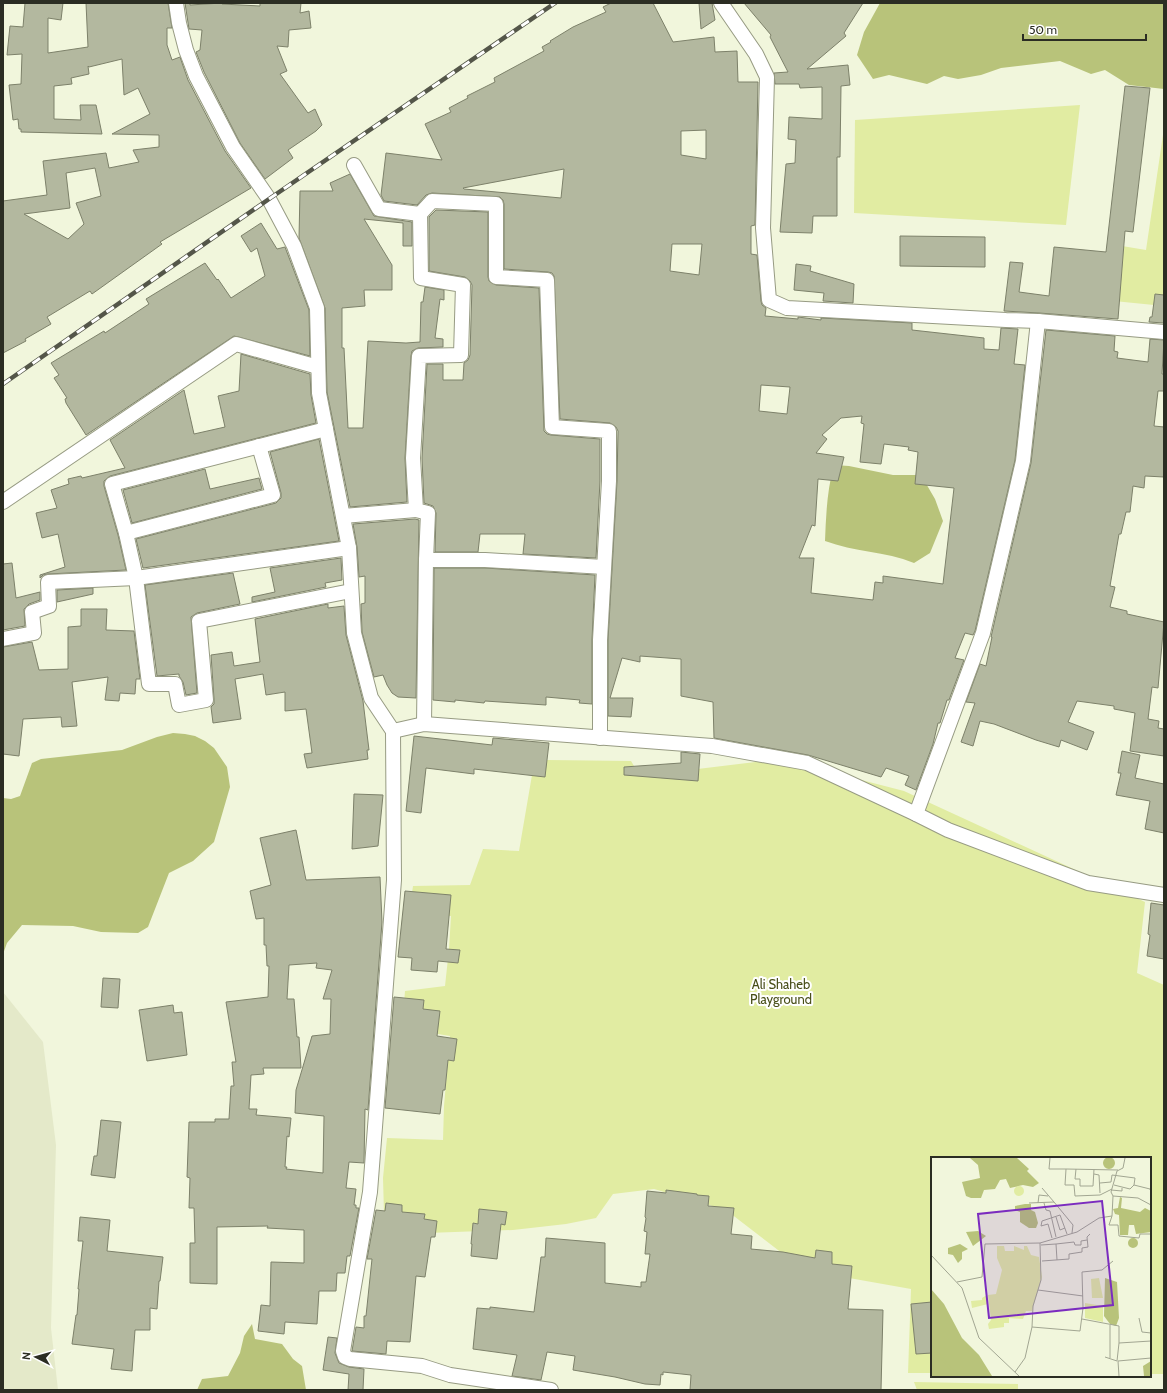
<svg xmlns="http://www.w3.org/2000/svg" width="1167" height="1393" font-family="Cabin,sans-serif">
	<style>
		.built { fill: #e4e9c9 }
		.green { fill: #e1eca2 }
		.water { fill: #b8c37a }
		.building { fill: #b3b89f; stroke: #7d816a; fill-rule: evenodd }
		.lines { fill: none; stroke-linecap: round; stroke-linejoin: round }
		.street-casing { stroke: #979b83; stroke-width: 16 }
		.street { stroke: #fff; stroke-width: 14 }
		.rail-casing { stroke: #545649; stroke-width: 4.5 }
		.rail { stroke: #fff; stroke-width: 3; stroke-dasharray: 9; stroke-linecap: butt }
		.labels { text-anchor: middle; stroke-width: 4; stroke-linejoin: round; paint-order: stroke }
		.park-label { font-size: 13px; fill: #484e18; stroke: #fff }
		.inset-river { fill: none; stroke: #b8c37a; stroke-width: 2 }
		.inset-road { fill: none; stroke: #a2a692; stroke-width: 1 }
		.view { fill: #7b2cbf; fill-opacity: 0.15; stroke: #7b2cbf; stroke-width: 2 }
		.inset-edge { fill: none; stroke: #2b2d23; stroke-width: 2 }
	</style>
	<rect width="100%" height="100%" fill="#f1f6dc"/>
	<!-- built -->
	<path class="built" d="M3,992L43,1042L56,1145L51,1328L58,1390H3Z"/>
	<!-- green -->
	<g class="green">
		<path d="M1080,105L1066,225L854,213L855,120Z"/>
		<path d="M1164,128V306L1114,301L1122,246L1146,250Z"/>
		<path d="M780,759L904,791L1145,902L1137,973L1164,985V1374H1150V1158H932V1373H908L911,1289L804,1270L726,1210L654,1189L613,1194L596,1218L566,1224L513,1230L427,1233L384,1213L383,1178L387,1138L443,1140L444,1106L450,1036L402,1028L405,991L445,986L449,949L451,916L409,913L413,886L470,885L483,849L519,851L532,775L547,760L631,761L640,776Z"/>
		<path d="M914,1382L1018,1384V1390H917Z"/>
	</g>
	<!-- water -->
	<g class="water">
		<path d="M880,3H1164V89L1129,85L1105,70L1091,74L1060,61L1001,68L981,75L958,79L944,76L927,84L889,75L873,79L857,55L864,32Z"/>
		<path d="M834,465L849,466L893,475H921L935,499L943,521L930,553L914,563C885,551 854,552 825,541C826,515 827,490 834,465Z"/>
		<path d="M173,733L185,734L195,736L205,741L214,748L227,767L230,787L214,842L193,861L169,873L148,927L138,933L101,932L73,926L22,925L7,943L3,954V798L11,799L20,796L32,763L41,759L122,750L157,737Z"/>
		<path d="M252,1324L255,1339L282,1344L293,1359L302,1366L306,1390H197L202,1379L228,1376L240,1353L244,1336Z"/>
	</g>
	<!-- building -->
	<g class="building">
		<path d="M25,3H63L61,20L48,18V53L88,47L86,3H168L172,28H167V45L172,60L180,57L188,80L225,151L251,188L160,242L162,244L92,294L90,291L47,317L51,324L25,339L26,341L3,353V201L47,195L43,161L106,153L109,168L139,162L133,150L159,147V135L112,134L150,114L138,88L124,95L122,59L89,67L88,66L89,74L71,78L72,84L54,86V119L81,120L80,105H96L102,134L21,132V129H19L18,119L13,120L9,85L21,84L22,54L7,55L10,26L23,27ZM95,168L101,196L76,203L84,224L68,239L24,214L70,208L66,173Z"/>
		<path d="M185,3H190V5L222,3V4L260,6V3H301L300,13L309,11L311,28L289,30L288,47L277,46L287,71L280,74L308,113L315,109L322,125L316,131L288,150L293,158L265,179L240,143L204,72L196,52L200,50L202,30L189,29Z"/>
		<path d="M611,3H653L673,42L714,37L715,52L737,51L738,82H758L755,225L751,226V254L757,255L761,301L762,305L766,308L765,316L798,319V317L821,320V318L912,323V330L984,338V349L999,350L1001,328L1018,329L1014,364L1025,365L1015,460L975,631L973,635L965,633L955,658L964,660L949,700H947L940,723H938L933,744L916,790L905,785L909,776L886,768L881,777L808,755L714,738L713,702L681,696V659L640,656V662L622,658L610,698H633L631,717L608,716V640L617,481L618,431L616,427L610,423L560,419L554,276L552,273L548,272L504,269V204L503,200L500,197L432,193L426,195L417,205L384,201L381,195L386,153L442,160L425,124L451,112L449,108L468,98L467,96L495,82L494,78L544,51L542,47L551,42L550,41L573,27L606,12L603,7ZM706,130V159L681,155V131ZM564,169L561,198L464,189L463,188ZM672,244H702L699,275L670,271ZM761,385L790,387L787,414L759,411ZM862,416L861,423L864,424L860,462L881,464L884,444L909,447L908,450L918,452L915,484L954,488L943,584L883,576V583L875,582L873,600L811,593L814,558H799L812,525L815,526L818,479L838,481L844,457L816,453L827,439L822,435L841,418Z"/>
		<path d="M699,3H712L715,20L701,29Z"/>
		<path d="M744,3H863L844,33L846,36L807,69L848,65L850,85L841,86L840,157H837V216H813L812,233L780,232L786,164L795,163L796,140L788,139L789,117L822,119V87L800,88L799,84H775L774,73L788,72L770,37L771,35Z"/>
		<path d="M1125,86L1150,88L1133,232L1125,231L1118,319L1039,313L1004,311L1010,262L1023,263L1019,292L1049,296L1054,247L1106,252Z"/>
		<path d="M350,174L374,216L412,222V246H403V223L364,219L392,265V290H364L365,306L342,308V348H344L348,428H363L368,341L406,343L420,342L421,302H423L425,287L444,290V300L440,299L435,338L443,339V347L418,348L412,351L411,356L405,458L407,502L350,507L327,392L325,308L299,238L300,191H333L330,183Z"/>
		<path d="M436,210L488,212V277L489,281L496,285L539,288L544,431L547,434L551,435L600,439V481L596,558L523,554L525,534H480L478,552H435L436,513L433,506L424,503L422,458L427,364H443V380H463L464,363L468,360L470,355L472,285L470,281L465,277L429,271V217Z"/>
		<path d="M261,223L277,249L285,247L309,310L310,356L234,336L86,435L66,403L65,399L67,398L54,378L59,375L51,363L104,331L105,333L149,304L146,299L205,263L217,280L218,279L231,298L265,276L257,248L251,252L241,236Z"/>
		<path d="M900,236L985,237V267L900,266Z"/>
		<path d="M796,264L811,266L810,271L854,284L853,303L823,301L824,293L794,290Z"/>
		<path d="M1155,294L1164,295V323L1149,322L1150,317H1152Z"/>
		<path d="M1046,330L1115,336L1114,351L1118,352L1117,358L1148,362L1150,339L1164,340L1162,374H1164V391H1158L1154,426L1164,427V477L1145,476L1144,488L1133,486L1130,512H1126L1121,534H1119L1110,586L1115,587L1110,607L1127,611V614L1164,622L1158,688L1152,687L1148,719L1159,721L1158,728L1164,729V756L1130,751L1135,713L1114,709V706L1077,701L1068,722L1094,732L1087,750L1061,740L1059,747L1036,740L994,724L980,721L973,746L961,742L975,703L966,702L980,664L986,666L992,637H991L1031,463Z"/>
		<path d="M241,354L310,374L311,395L316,423L110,476L104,481V486L118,535L126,570L48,574L43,575L40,578V575L65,567L58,534L42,538L36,513L57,508L51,490L69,484L68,479L81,476L82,478L125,468L110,440L184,390L194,434L225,427L218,396L239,391Z"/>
		<path d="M319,439L339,541L143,568L136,539L276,503L281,498V493L270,452Z"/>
		<path d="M205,469L210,489L259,478L262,489L132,523L123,490Z"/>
		<path d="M415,519L419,520L416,698L398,697L392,693L387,685L383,675L374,677L362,632L361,604L365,603V576L359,577L357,547L353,524Z"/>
		<path d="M341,558L342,580L325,583L326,587L252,602V597L275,592L270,568Z"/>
		<path d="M12,563L16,598L40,592V600L29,604L24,609L25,626L3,630V564Z"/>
		<path d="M434,568H485L595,575L592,640V704L579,703L580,700L546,697V705L485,701L484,703L455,700V702L433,700Z"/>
		<path d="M233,573L240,604L197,613L191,617L197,693L186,695L183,682L179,676V674L157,676L145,585Z"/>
		<path d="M93,588V594L57,602V590Z"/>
		<path d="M328,604V608L344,606L346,635L363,701L369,750H367L368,759L307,768L304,754L312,753L306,709L285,711V692L266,695L263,674L235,679L241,719L213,723L211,707L214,704V699L211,655L232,652L234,666L260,662L255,619Z"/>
		<path d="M81,609H107L106,630L134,631L140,679H136L135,694L120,693L119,701L105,700L108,677L72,682L77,726L62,727L61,717L23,719L19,756L3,754V647L32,642L39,670L68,669V627L81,626Z"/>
		<path d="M414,736L492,745L493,738L549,743L545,777L474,769V774L426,768L421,813L406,811Z"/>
		<path d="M1122,751L1140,755L1135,778L1164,784V833L1145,829L1150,801L1116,795L1121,773H1118Z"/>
		<path d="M681,752L700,754L698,781L624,775V767L681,763Z"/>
		<path d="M354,794L383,795L378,846L352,849Z"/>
		<path d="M296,830L306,880L380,877L382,922L368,1110L365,1109L364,1163L349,1162L346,1188L356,1189L354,1205H356V1208H359L350,1256H347L345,1273H337L336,1291H319L317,1324L285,1322L284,1334L258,1331L261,1305L270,1306L271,1262L304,1263V1230L267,1228L268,1226L217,1227V1284L190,1283V1243H195L194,1208H189L190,1178L187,1177L189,1122H215V1119H229L231,1086H234L232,1062H236L226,1002L268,997L269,966H267L266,945H264V918L256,919L250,891L271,885L260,838ZM317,963L316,968L332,970L323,999H331L330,1034L312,1036L296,1090L295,1113L324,1116L323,1173L286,1169L287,1167H285L287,1136L289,1137L291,1118L256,1115L257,1109H249L251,1075L264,1074L263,1068H301L299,1037H297L294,999H287L289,965Z"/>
		<path d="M405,891L451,895L446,949L460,950L458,963L438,961L437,972L411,970L412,958L398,957Z"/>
		<path d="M1151,903L1164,905V959L1147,956L1150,935L1148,934Z"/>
		<path d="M103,978L120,979L118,1008L101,1007Z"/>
		<path d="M394,997L424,1000L423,1009L440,1011L437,1036L457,1039L454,1061L448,1060L445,1090H443L440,1114L385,1108Z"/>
		<path d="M173,1005L174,1013L182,1012L187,1055L147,1061L139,1010Z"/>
		<path d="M101,1120L121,1122L115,1178L91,1175L94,1156H97Z"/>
		<path d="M666,1190L697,1194V1195L709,1196L708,1206L734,1208L731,1234L752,1236L751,1249L783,1252L815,1258L816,1250L832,1252V1264L852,1266L848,1309L883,1310L881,1390H690L691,1375L663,1372V1375L661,1374L660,1385L645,1384L615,1377L573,1370L575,1356L547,1352L541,1380L512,1376L517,1355L473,1349L477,1308L490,1309V1307L534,1312L541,1257H545L546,1238L605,1243V1283L641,1287V1282H646L650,1254H645L647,1232L644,1231L646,1218L645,1217L647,1191L666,1193Z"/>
		<path d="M386,1203L402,1205V1212L425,1214L424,1219L437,1221L435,1237H431L425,1277L416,1276L410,1342L387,1341L386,1354L352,1351L356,1327L364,1328V1316H366L372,1259H367L376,1210L385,1211Z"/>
		<path d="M479,1209L507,1212L505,1225L501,1224L497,1259L471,1256L472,1244H471L473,1223L478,1224Z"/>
		<path d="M80,1217L110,1220L107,1251L163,1257L160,1281H159L157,1309L150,1308V1330H135L132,1371L111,1369L114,1349L72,1344L76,1315H77L79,1289H78L83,1241H78Z"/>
		<path d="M932,1302V1353L916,1354L911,1304Z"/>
		<path d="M328,1337L337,1338L335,1353L339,1363L349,1367L364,1369L363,1390H348L349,1374L323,1370Z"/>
	</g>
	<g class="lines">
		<defs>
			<g id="street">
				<path d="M176,3L179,23L186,50L196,76L233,147L269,199L294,246L317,308L319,393L349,548L354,633L371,698L393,731L394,880L370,1192L343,1351L345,1357L350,1359L422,1366L450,1375L551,1390"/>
				<path d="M721,3L756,54L767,77L763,228L769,300L787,308L1006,320L1038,321L1164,332"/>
				<path d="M354,165L379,209L420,214L432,201L496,204V277L547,280L552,427L609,431V481L600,640V738"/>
				<path d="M420,214L421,278L463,285L461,355L419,356L413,458L416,510L428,513L426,560"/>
				<path d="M326,429L112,484L126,533L136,578L149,684H175L179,705L206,700L199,621L351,591"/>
				<path d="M3,502L236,344L318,367"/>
				<path d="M343,516L416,510"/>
				<path d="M126,533L273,495L259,446"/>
				<path d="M3,639L34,633L32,612L49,606L48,582L136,578L349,548"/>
				<path d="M424,724L426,560H485L604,567"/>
				<path d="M393,731L424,724L712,746L807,763L916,814L948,830L1088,883L1164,895"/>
				<path d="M916,814L983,633L1023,461L1038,321"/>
			</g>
		</defs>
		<!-- street casing -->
		<use href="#street" class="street-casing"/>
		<!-- street -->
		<use href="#street" class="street"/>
		<defs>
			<path id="rail" d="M3,384L269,199L555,3"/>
		</defs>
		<!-- rail casing -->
		<use href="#rail" class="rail-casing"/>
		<!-- rail -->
		<use href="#rail" class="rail"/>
	</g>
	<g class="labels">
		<!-- park labels -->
		<g class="park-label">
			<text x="781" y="989">Ali Shaheb<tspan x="781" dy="15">Playground</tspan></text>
		</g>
	</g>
	<!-- overview -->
	<g transform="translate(931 1157)">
		<rect width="220" height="220" fill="#f1f6dc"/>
		<path d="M83 34a5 5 0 1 1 10 0a5 5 0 1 1-10 0ZM66,89H73L74,94H83V89L93,93V89H96L100,98L108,100L111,120L101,154H95L92,162L78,161V166H73V170L58,172L57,167L60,163L57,138L65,137L71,113L66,101ZM168,121L172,141H161L160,122ZM56,138L57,147L41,151L40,144L51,143V141ZM154,146L172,149V165L154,161Z" fill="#e1eca2"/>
		<path d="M172 6a6 6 0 1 1 12 0a6 6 0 1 1-12 0ZM39,1H86L98,12L96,14L108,26L102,30L92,28L79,31L75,22L69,23L64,32L53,33L50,41H40L35,39L31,25L49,21L47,8ZM189,40L191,41L190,51L209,55L214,51L220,54V75L205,77L203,68H198L197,78H189L188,58L184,57L182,52L187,51ZM94,47H100V53L104,55L107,66L105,71H98L89,65V55L84,53V49ZM47,74L55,79L42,89L35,75ZM197 86a5 5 0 1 1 10 0a5 5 0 1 1-10 0ZM29,87L37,92L31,95V102L27,106L22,98L17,97V91ZM174,121L186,125L188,161L185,169L179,167L173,159ZM0,132L13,147L31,181L48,198L61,219H0ZM220,204V219H213L212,209Z" fill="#b8c37a"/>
		<path class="inset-river" d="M0,189L26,219"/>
		<path class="inset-road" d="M119,1L118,12H135M145,12L144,22H149V29H162L163,12M163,17L168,18L169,36M169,26L180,25L181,18L204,21L203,28L219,32L220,35M183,28L199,32L203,28M111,31L123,45M181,32L169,38L144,39L143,28H134L135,12L187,13M180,33L191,34V31M182,39L207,41L220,48M98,46L123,45L142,68L141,76M107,46L108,38L117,39M113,46L115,53L119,54L125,80M181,59L178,68H187L188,79L208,81L209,77H220M125,60L129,73L134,71M121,81L117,67L110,69L111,64L129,58L136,77M125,87L143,85L144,88H150V84L156,83M110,88L125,87L126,103M0,98L31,131L48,181L88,219M111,104L138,102V97L151,95V91L157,90L156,80L159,77M26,125L51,120L54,87L109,86L146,75L168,61L181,59L182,39L180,35L186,14L192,11L194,1M107,133L152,139M208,161L211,175L220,176M151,162L188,169V186L220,184M179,168V201M101,170L149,174L152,151L151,115L171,113L182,104M174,200L186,204M186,204L188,186M84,215L94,201L101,170L102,149L110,123L109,86M188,219L187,204L220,201"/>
		<path class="view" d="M171,44L182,148L58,161L47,57Z"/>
		<rect width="220" height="220" class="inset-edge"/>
	</g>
	<!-- border -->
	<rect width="1167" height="1393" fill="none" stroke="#2b2d23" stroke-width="8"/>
	<!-- north arrow -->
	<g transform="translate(36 1357) rotate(276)" stroke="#ffffff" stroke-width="3" paint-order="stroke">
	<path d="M0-3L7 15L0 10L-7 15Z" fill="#2b2d23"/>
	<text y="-6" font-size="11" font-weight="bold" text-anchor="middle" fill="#2b2d23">N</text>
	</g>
	<!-- scale -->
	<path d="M1023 34v6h123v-6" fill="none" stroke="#2b2d23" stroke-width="2"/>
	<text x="1029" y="34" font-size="12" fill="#2b2d23" stroke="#ffffff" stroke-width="3" paint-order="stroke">50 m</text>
</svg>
